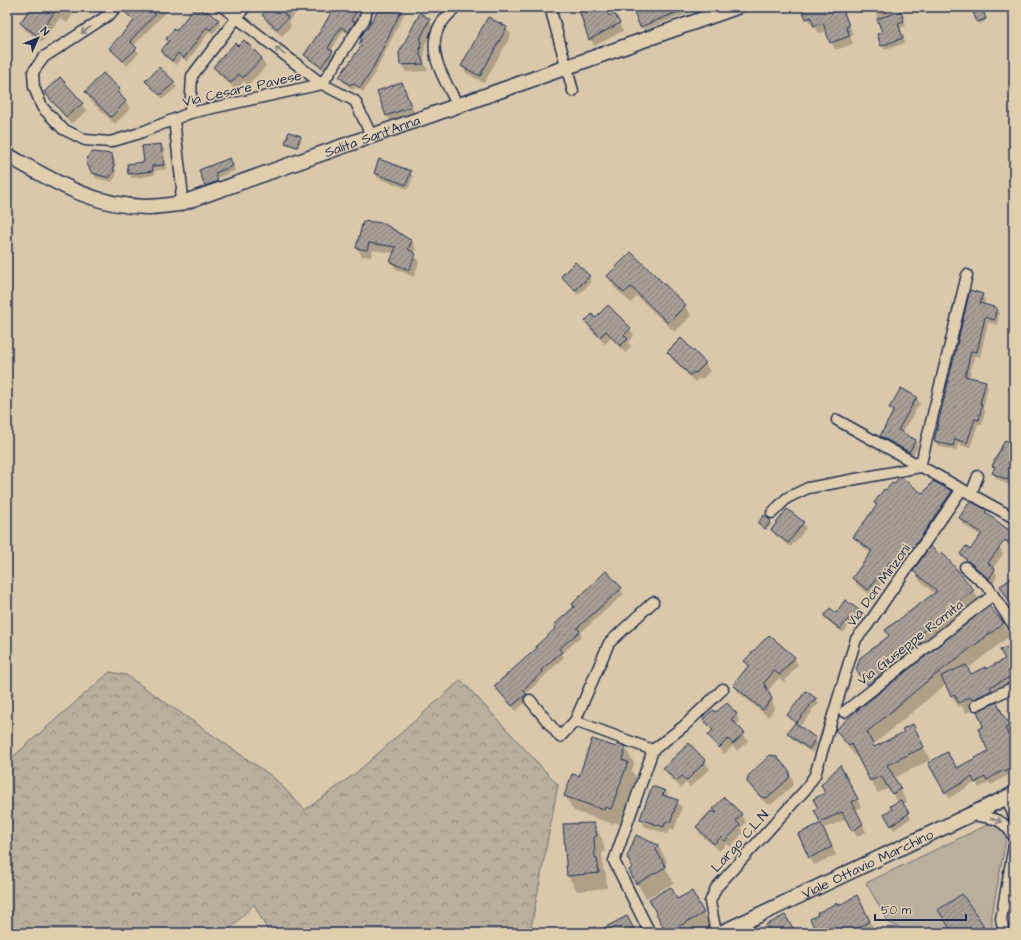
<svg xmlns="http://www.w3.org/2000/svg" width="1021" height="940" font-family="'Architects Daughter',sans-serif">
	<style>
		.green { fill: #b9af9c; stroke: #6a6f7d }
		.forest { fill: url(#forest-crowns); stroke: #6a6f7d }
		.shadow { fill: #0003 }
		.building { fill: url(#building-hatch); stroke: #1b2f5e }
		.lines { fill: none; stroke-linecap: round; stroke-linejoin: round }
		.street-casing { stroke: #1b2f5e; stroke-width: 13 }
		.secondary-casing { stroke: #1b2f5e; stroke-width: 17 }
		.street { stroke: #e1ceac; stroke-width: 10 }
		.secondary { stroke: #e1ceac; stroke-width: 14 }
		.oneway { stroke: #7e7e85 }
		.labels { text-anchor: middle; stroke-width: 3.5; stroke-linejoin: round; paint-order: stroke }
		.street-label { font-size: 14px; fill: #1b2f5e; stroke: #e1ceac }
	</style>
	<defs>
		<pattern id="forest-crowns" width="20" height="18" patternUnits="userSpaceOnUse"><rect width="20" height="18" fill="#b9af9c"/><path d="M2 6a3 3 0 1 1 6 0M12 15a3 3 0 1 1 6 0" fill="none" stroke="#968f82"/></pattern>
		<pattern id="building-hatch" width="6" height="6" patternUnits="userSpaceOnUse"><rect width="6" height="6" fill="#a79f95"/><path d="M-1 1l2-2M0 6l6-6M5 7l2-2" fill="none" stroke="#87827d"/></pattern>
	</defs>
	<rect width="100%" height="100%" fill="#d9c8a9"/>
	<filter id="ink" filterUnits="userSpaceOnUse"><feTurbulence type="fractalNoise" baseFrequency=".025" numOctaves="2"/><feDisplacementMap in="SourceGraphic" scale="8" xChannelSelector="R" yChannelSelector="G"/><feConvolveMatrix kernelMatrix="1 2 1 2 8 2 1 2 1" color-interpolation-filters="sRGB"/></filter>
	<g filter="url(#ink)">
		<!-- green -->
		<path class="green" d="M991,823C1000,825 1005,830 1006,839L992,914V933H914L889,923L866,883Z"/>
		<!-- forest -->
		<path class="forest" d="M110,672L126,675L273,777L305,810L356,773L461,680L558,785L530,933H269L254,904L226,933H16L7,926V762Z"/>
		<!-- shadow -->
		<g class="shadow">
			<path d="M32,7H78L67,23L60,18L42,42L25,30L21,23Z"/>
			<path d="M130,7H171L133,46L139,53L127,66L110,48L135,23L125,12Z"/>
			<path d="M197,7L218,20L220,25L213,34L210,31L187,62L182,57L176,65L164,56L162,51L169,42L167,39Z"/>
			<path d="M271,7L300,8L289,21L291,26L282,36L267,23L263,15Z"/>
			<path d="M348,7L364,8L354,23L357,27L351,35L343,31L331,51L335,56L324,71L308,59L305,55Z"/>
			<path d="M381,7H395L401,10L404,14L373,77L363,92L356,87L353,90L343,82L340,77L362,47L361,38Z"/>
			<path d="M579,7H604L609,17L614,14L623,31L594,46Z"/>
			<path d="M633,7H687L689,13L643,30Z"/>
			<path d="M809,7H842L853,34L850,35L853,44L835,50L827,31L819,33L814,25L812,26L807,18Z"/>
			<path d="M866,7H886L889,16L901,12L906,26L900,28L905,43L885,50L882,46L883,33L874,8L868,11Z"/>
			<path d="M972,7H982L986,21L979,24Z"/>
			<path d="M420,15L429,20L434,28L425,45L424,63L428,71L406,72L401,64Z"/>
			<path d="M506,28L511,35L484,83L466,73L462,66Z"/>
			<path d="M261,58L266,66L248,85L244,81L236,90L219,75L215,67Z"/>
			<path d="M159,68L177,87L163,99L147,81Z"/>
			<path d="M103,75L119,90L130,109L115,124L90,100L86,92Z"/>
			<path d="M60,79L87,111L71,124L45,92Z"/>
			<path d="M402,83L415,114L391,123L387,115Z"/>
			<path d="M300,137L301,139L298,148L286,143Z"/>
			<path d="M161,145L164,150L166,169L154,171L155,175L132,178L129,173L145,163Z"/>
			<path d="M112,155L115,160L116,176L112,182L96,178L88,164Z"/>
			<path d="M230,159L235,171L217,178L220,186L208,190L200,170Z"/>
			<path d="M410,172L413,177L408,189L378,178L375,173Z"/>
			<path d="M382,224L412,242L416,249L414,254L419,262L414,277L396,269L391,262L394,253L373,250L371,257L362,256L357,248Z"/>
			<path d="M562,276L589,277L591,282L578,295Z"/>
			<path d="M608,276L685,306L691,316L675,332L637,296L631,303L614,287Z"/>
			<path d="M982,295L985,301L984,305L996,308L999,314L997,325L988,322L980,357L974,356L969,378L985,382L988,387L983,408L985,411L982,425L978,424L970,448L958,444L956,451L938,446L935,441Z"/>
			<path d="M595,319L630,329L634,336L628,342L631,347L625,353L611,338L605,344L590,329L586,321Z"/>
			<path d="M668,352L705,364L710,371L701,380L699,378L695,382L672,359Z"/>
			<path d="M901,389L917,398L920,403L902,433L915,441L918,446L912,457L884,441L881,436L893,413L890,408Z"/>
			<path d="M1014,445V487L997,479L993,473L995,469L993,466Z"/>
			<path d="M933,482L952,492L955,498L903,574L893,567L872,596L857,585L854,578L872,554L858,543L854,537L877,506L875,503L924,496Z"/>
			<path d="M788,511L803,523L806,528L791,547L775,535L773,530Z"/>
			<path d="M986,511L989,516L1014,535V549L990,530L1003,554L993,568L997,575L994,583H991L965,560L961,554L970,551L981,536L963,524L960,518Z"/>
			<path d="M764,517L772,524L767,530L760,525Z"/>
			<path d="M914,571L973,590L979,600L922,646L874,694L857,670L935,594L920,581Z"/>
			<path d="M606,572L624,594L580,633L582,636L562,654L564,657L526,694L529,699L516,711L498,690L557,629Z"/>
			<path d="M858,610L861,615L854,624L852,622L843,633L828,621L825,616Z"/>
			<path d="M1003,623L1010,636L967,669L971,675L1006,660L1014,645V690L996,698L1005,720L1013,731L1007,734L1014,748V775L1009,778L1008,775L991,785L989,782L979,788L976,782L949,798L929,763L957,770L990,752L985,727L977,708L966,713L961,705L958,707L946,684L873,745L875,747L919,738L930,760L894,778L907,802L903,804L911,818L894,830L885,814L893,810L898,802L889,788L878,793L858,757L857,758L844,742L837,730Z"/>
			<path d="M794,657L798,665L784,682L779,678L768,691L775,708L768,717L739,693L734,685L749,667L746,661Z"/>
			<path d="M806,692L816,700L819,704L811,710L812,712L799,727L815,739L818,744L812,753L791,738L788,733L795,724L788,715Z"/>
			<path d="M716,714H736L740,722L736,725L748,741L737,751L733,746L724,754L714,743L709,735L713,732L704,719Z"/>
			<path d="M617,748H625L634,763L632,771L636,778L620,824L614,822L613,824L574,811L565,796L580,777Z"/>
			<path d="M705,761L710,769L690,787L686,783L681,788L669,776L665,768Z"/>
			<path d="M789,773L793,780V785L771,805L767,804L753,790L748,782Z"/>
			<path d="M844,773L861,807L856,810L866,832L857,837L847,819L825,828L816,811L820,809L827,793Z"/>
			<path d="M652,787L666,792L669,798L677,801L682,808L674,830L670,828L668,834L645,827L641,819Z"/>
			<path d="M714,809L741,815L746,822L741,828L743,833L730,847L726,844L719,851L701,835L697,828L717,814Z"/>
			<path d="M594,824L602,839L605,851L602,853L603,869L606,874L607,888L577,891L568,876L565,825Z"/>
			<path d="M825,832L836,855L814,865L799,835Z"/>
			<path d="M636,836L658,846L667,861L664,866L674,883L646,898L637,883L633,867Z"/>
			<path d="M650,900H677L700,908L712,929L704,933H668Z"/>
			<path d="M838,907L863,908L876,933H819Z"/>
			<path d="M939,911L983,926L987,933H953Z"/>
			<path d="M595,925L599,932L636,933H580Z"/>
		</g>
		<!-- building -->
		<g class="building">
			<path d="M31,7H58L38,36L20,23Z"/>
			<path d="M122,7H148L156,14L130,41L137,48L123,61L109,48L134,21L122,9Z"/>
			<path d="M195,7H199L206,13L207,11L219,20L210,30L207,27L184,58L178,53L172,61L161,51L169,41L166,39L174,29L176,31Z"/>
			<path d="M269,7H290L284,14L288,17L277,29L262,15Z"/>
			<path d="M334,7H359L351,20L355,22L349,32L341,27L328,48L333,51L321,67L304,55L323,27Z"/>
			<path d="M380,7H403L371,72L360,88L353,83L350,85L339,77L362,45L359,44L362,39L360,38L366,29H367Z"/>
			<path d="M578,7H604L609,16L614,13L620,23L589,40Z"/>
			<path d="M632,7H688V8L640,27Z"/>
			<path d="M807,7H842L849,26L846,27L850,36L830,43L823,23L814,26L811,17L806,19L802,9Z"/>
			<path d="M971,7H982L986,19L977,22Z"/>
			<path d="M901,11L904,21L898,23L903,38L881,46L877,34L882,32L877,19Z"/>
			<path d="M420,13L430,19L421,37L420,55L424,64L400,65L399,53Z"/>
			<path d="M488,17L507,27L480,76L461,66Z"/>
			<path d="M244,40L262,58L243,78L239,74L231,83L213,67L235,43L238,46Z"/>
			<path d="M159,67L175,82L160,95L145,81Z"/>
			<path d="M103,73L120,89L117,92L126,101L111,117L85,92Z"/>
			<path d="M60,77L83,103L66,117L44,92Z"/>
			<path d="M402,82L411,107L386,116L377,91Z"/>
			<path d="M289,132L301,136L297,147L285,143Z"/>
			<path d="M161,144L164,165L152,166L153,171L128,174L127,164L144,162L142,146Z"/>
			<path d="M93,152L112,154L114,171L109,178L92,173L87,164L88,156Z"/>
			<path d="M230,158L233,166L215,173L218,181L205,186L199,170Z"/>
			<path d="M379,159L411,171L406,185L374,173Z"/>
			<path d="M363,221L383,223L412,241L408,249L416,254L409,270L390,262L396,247L369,243L367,250L356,248Z"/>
			<path d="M631,252L686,305L668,323L631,287L624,293L607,276Z"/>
			<path d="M575,262L590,276L575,291L561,276Z"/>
			<path d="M970,290L983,294L980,303L997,308L994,320L985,317L977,352L971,351L965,376L986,381L980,404H982L979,420L975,419L967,443L955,439L953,446L934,441Z"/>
			<path d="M608,305L631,328L624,335L628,339L620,346L606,331L600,337L585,321L592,314L595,318Z"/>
			<path d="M681,338L706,363L696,373L694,372L690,375L667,352Z"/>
			<path d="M901,388L917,397L898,430L916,440L909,452L880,436L894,410L889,408Z"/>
			<path d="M1005,440L1014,444V481L1008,478L1007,480L992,473L995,467L992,466Z"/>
			<path d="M899,477H901L923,494L933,481L952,491L899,569L889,562L868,590L852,578L872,551L853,537L877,505L874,503L884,489L886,490L892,483L894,484Z"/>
			<path d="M970,501L987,510L985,512L1014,534V546L1005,540L988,563L995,569L989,579L960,554L966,546L970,550L982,533L959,518Z"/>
			<path d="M787,509L804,522L788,543L771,530Z"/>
			<path d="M764,515L771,521L765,529L758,523Z"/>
			<path d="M930,546L940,555L942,552L974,590L916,637L921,643L868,685L856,670L860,658L889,636L885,630L937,591L913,571Z"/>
			<path d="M606,571L622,588L577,628L580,631L559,649L562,652L541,670L543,672L523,690L527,694L512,706L494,686L537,648L536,646L556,628L554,625L574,607L572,604Z"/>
			<path d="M1014,577V609L1000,586Z"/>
			<path d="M845,600L859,610L851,620L849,618L840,629L824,616L830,608L836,613Z"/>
			<path d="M989,606L1004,623L926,682L867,732L874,747L904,732L902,729L913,724L924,747L887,765L901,789L892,794L881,776L870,781L851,744L849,746L835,730L865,704Z"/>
			<path d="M769,635L795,657L780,675L774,671L764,683L772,699L763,710L733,685L749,665L744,661Z"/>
			<path d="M1014,644V679L1012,676L990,687L992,690L972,700L970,697L959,703L954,694L951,696L941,676L966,665L971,674L985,667L986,669L1005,659L1000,650Z"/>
			<path d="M806,691L817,699L809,705L810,706L796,723L787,715Z"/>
			<path d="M997,702L1004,717L1011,725L1005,728L1014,747V768L1005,772L1004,770L987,780L985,777L975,783L972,777L945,793L928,763L947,752L957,768L988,751L978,729L983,726L977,711Z"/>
			<path d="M727,703L737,714L731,719L745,733L733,744L728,739L719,748L708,735L713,730L703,719L713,710L716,712Z"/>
			<path d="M795,723L816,738L809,749L787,733Z"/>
			<path d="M592,739L616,747L617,744L626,747L622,760L628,762L611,809L605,807L604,810L564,796L572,774L579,776Z"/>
			<path d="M689,743L706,761L686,781L682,776L676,781L663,768Z"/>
			<path d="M770,755L776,756L790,772L789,778L767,798L761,797L747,782L748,776Z"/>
			<path d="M840,765L858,799L852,802L863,824L852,831L842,812L820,822L814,810L818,808L813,799L825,793L821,785Z"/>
			<path d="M652,786L666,791L662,795L678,800L670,823L666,821L664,827L640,819Z"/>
			<path d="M724,797L742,814L736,821L740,825L725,841L721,837L714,844L696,827L711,811L717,813L713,809Z"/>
			<path d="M901,800L909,813L891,826L884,814L892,809L890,806Z"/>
			<path d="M594,823L597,836L594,837L595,857L597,858L599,873L567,876L563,824Z"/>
			<path d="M821,823L832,847L809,858L798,834Z"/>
			<path d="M636,835L658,845L656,850L666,867L636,884L629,870L632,867L627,857Z"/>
			<path d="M671,887L677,899L692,891L704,913L666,933L649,899Z"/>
			<path d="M962,894L984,926L973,933H953L938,910Z"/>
			<path d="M857,895L870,921L858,928L861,933H817L810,919L818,915L817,913L837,903L838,906Z"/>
			<path d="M785,915L796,933H770L766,925Z"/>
			<path d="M627,916L636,933H594Z"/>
		</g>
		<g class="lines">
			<defs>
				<g id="street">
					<path d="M116,7L110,14L44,57L33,72L34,87L42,107L63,129L85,140L110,142L137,134L190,113L322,84L355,101L372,137"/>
					<path d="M223,7L322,84L364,20L368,7"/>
					<path d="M455,7C450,14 441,21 438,29C426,55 447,83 458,106"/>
					<path d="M550,7L573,91"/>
					<path d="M190,113L192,76L245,7"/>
					<path d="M174,120L182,188L179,204"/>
					<path d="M837,420L1014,518"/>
					<path d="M971,494L978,476"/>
					<path d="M772,513L787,498L808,488L920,467L967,275"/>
					<path d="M965,567L988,587L993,595"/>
					<path d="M530,700L560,737L575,721L609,643L653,602"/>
					<path d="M976,705L1014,687"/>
					<path d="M844,712L993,595L1014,626"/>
					<path d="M575,721L653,750"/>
					<path d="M1007,798L1014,817"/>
					<path d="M970,815C992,818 1002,817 1014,837"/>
					<path d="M650,933L614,861L653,750L684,726L723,689"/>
					<path d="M716,933L710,902L716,888L805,790L815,775L856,639L867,626L962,489"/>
					<path d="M1004,933L1001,919L1014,845"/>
				</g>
				<g id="secondary">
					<path id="s1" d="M7,155C52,180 92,206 146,207C157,207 168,205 179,204L737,7"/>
					<path id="s2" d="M721,933L1014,794"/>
				</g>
			</defs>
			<!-- street casing -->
			<use href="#street" class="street-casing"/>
			<!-- secondary casing -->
			<use href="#secondary" class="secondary-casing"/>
			<!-- street -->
			<use href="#street" class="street"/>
			<!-- secondary -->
			<use href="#secondary" class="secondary"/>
		</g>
		<!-- one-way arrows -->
		<defs><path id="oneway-shaft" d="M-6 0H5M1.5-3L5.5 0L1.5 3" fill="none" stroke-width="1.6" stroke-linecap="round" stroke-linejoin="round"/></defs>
		<g class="oneway">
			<use href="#oneway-shaft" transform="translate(86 30) rotate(147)"/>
			<use href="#oneway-shaft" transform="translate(280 51) rotate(-142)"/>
			<use href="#oneway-shaft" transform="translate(996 820) rotate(19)"/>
		</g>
	</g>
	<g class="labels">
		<!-- street labels -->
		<g class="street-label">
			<text transform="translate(242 88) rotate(-13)" y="5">Via Cesare Pavese</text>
			<text dy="5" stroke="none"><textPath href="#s1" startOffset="388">Salita Sant'Anna</textPath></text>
			<text transform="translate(878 585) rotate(-54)" y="5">Via Don Minzoni</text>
			<text transform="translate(910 642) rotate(-38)" y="5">Via Giuseppe Romita</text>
			<text transform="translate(740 840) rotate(-48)" y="5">Largo C.L.N.</text>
			<text dy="5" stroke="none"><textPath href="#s2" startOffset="162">Viale Ottavio Marchino</textPath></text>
		</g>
	</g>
	<!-- margin -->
	<rect width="1021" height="940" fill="none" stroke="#e1ceac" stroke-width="24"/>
	<rect x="12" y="12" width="997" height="916" fill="none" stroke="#1b2f5e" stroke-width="1.5" filter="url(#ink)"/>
	<!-- north arrow -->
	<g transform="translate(38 38) rotate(46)" stroke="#e1ceac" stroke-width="3" paint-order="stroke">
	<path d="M0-3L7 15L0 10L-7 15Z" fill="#1b2f5e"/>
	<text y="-6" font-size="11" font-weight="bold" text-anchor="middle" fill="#1b2f5e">N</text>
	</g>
	<!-- scale -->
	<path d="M875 914v6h91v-6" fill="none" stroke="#1b2f5e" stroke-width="2"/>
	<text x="881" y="914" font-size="12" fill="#1b2f5e" stroke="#e1ceac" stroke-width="3" paint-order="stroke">50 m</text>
</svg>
